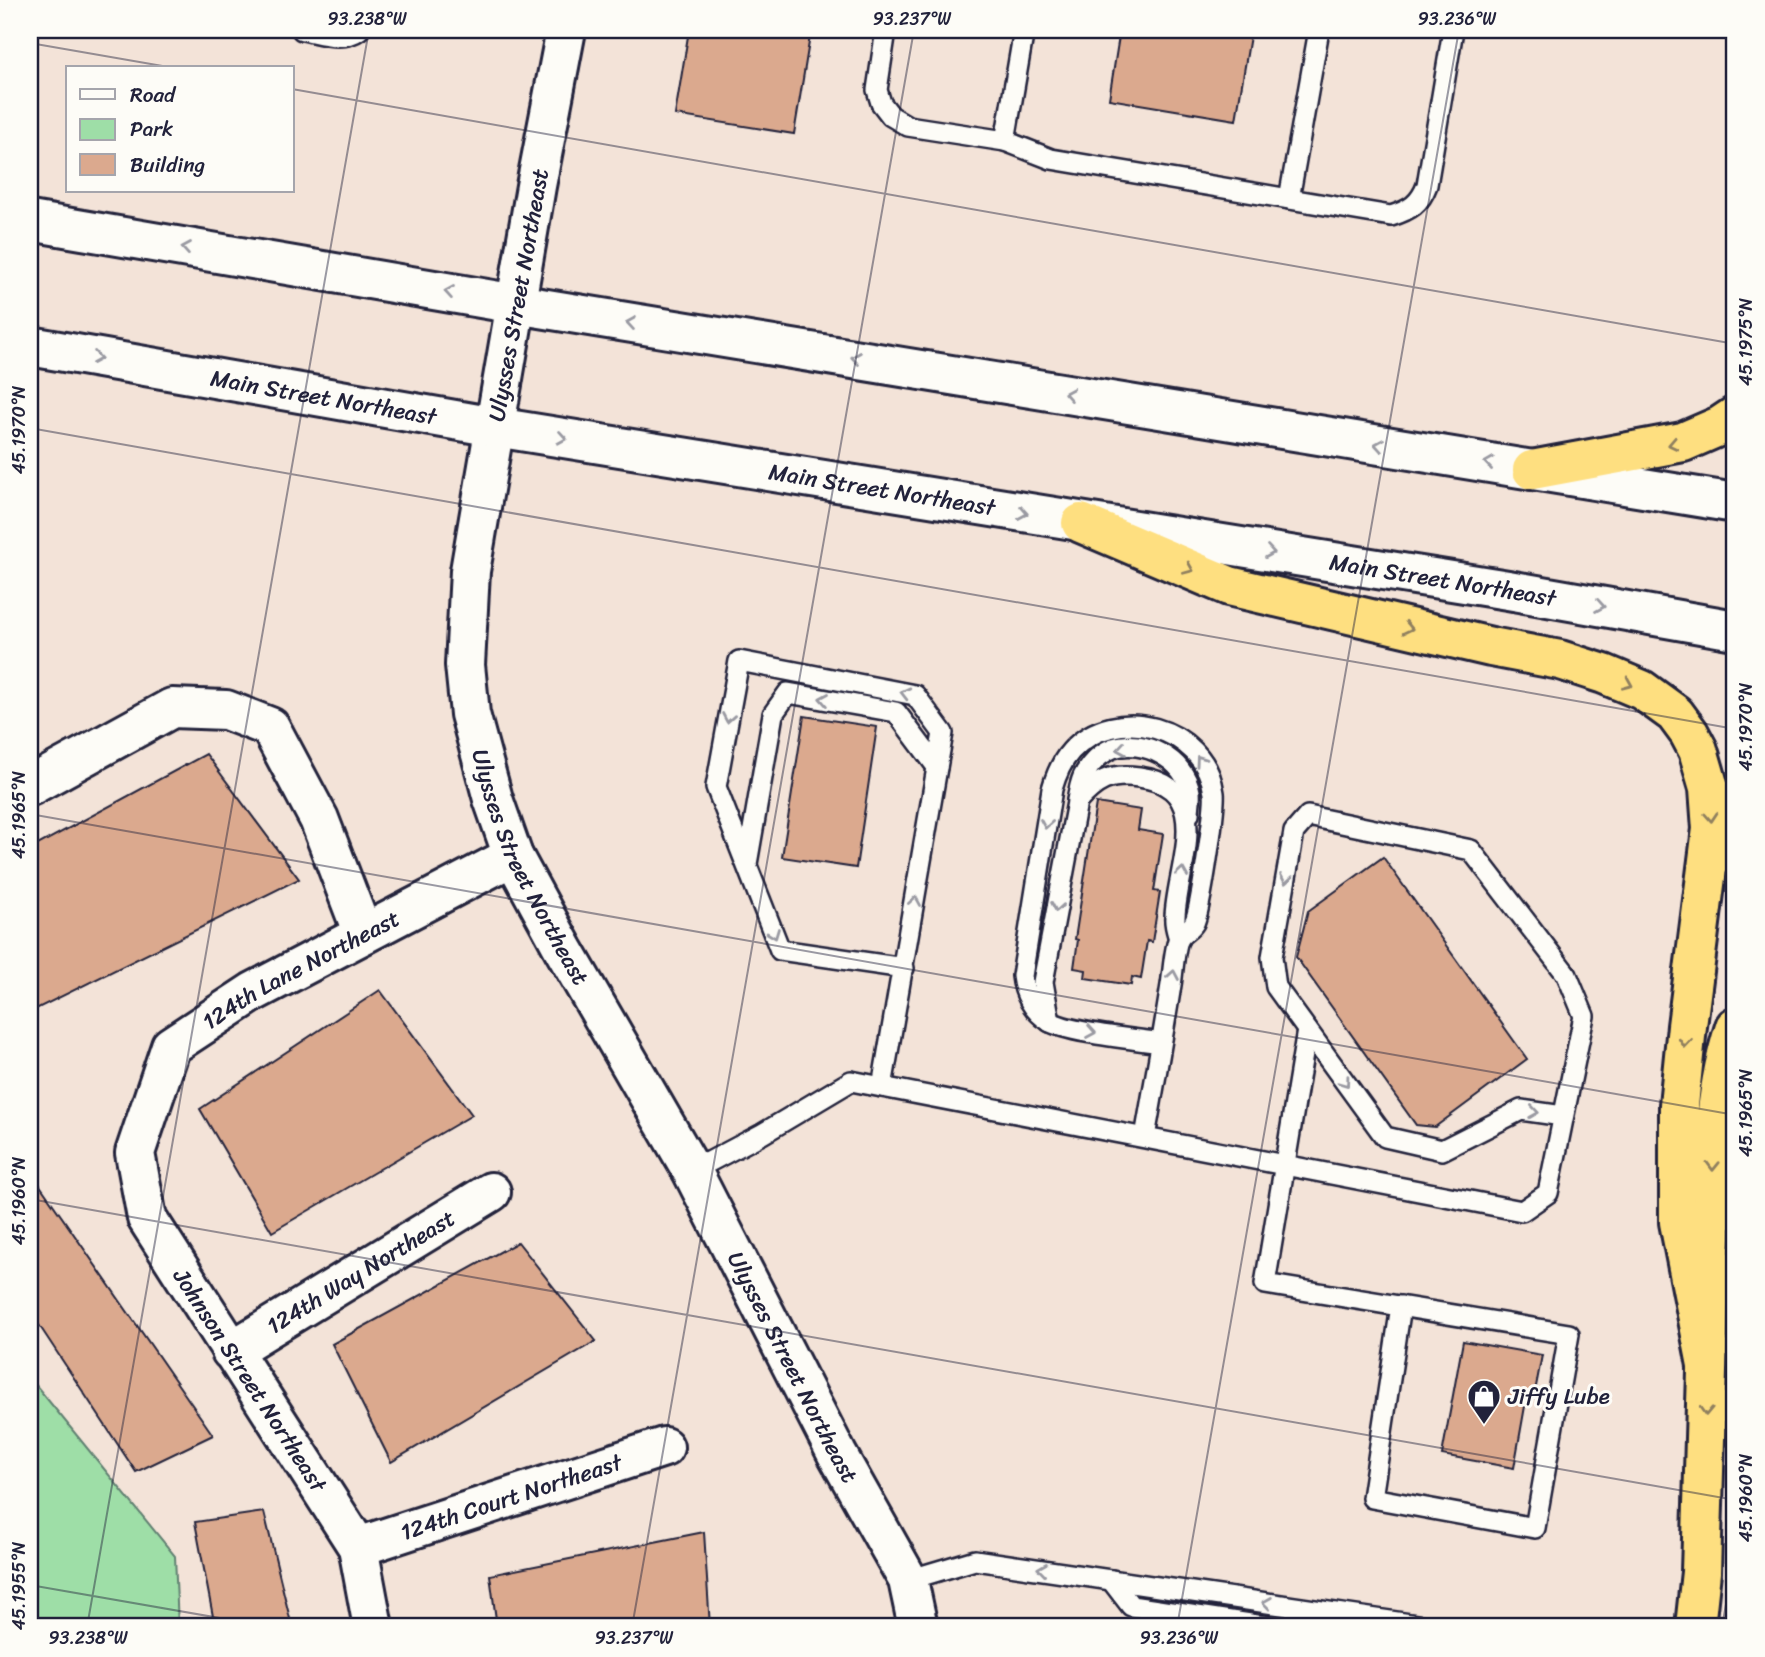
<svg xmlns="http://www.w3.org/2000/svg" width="1765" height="1657" font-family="Sriracha,sans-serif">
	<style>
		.green { fill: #9edea7; stroke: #608071; stroke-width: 2 }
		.building { fill: #dba98e; stroke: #22223b; stroke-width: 2 }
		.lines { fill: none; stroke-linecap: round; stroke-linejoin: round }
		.lane-casing { stroke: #22223b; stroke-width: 24 }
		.street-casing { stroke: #22223b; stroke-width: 44 }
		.secondary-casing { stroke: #22223b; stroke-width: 44 }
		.highway-casing { stroke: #22223b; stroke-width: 44 }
		.lane { stroke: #fdfcf7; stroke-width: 19 }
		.street { stroke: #fdfcf7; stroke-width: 38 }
		.secondary { stroke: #fdfcf7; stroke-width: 38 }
		.highway { stroke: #fedf80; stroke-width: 38 }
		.oneway { stroke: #9a9aa2 }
		.oneway2 { stroke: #90805e }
		.ticks { fill: none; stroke: #22223b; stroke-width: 2; stroke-opacity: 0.45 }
		.labels { text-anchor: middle; stroke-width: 6; stroke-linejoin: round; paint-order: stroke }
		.street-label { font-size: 23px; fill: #22223b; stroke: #fdfcf7 }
		.poi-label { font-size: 23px; fill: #22223b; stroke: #fdfcf7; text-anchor: start }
		.neatline { fill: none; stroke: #22223b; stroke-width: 2.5 }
		.ticks-label { font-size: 18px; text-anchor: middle; fill: #22223b }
	</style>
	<rect width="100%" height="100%" fill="#f3e3d8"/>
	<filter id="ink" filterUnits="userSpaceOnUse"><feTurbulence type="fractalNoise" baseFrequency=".0143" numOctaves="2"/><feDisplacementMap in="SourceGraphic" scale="14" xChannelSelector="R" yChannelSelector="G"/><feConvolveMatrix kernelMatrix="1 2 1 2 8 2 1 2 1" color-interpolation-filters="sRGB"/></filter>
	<g filter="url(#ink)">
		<!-- green -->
		<path class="green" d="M30,1378L175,1556L178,1627H30Z"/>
		<!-- building -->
		<g class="building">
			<path d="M689,30H811L794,134L675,115Z"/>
			<path d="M1120,30H1251L1236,120L1109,99Z"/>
			<path d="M804,716L877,727L856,868L782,857Z"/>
			<path d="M206,754L299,879L30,1012V849Z"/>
			<path d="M1096,803L1141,810L1138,830L1163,834L1154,891L1160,892L1152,942L1147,941L1141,979L1132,977L1131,985L1085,978L1086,970L1074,968L1078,940L1075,939Z"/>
			<path d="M1383,857L1527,1059L1435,1127L1416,1125L1296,957L1308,911Z"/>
			<path d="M380,990L472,1115L272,1232L200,1109Z"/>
			<path d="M30,1171L213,1435L136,1472L39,1325L30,1315Z"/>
			<path d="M518,1242L596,1341L391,1462L332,1344Z"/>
			<path d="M1463,1341L1542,1355L1534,1397L1527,1395L1514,1468L1442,1455Z"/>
			<path d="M264,1512L292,1627H215L195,1522Z"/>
			<path d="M704,1532L710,1627H497L490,1575Z"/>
		</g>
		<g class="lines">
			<defs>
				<g id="lane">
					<path d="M302,30C320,33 343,42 359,30"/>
					<path d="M886,30L877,90L881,103L891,116L908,126L1005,141"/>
					<path d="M1024,30L1005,141L1051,159L1391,216C1410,210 1420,204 1427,185L1453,30"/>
					<path d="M1289,199L1319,30"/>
					<path d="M1077,800C1079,791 1080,780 1085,773C1091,763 1101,753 1113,748C1143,738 1185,759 1190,792C1191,799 1189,807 1189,814"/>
					<path d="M747,864L773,714L788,693L896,712L937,767"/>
					<path d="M1050,1022L1043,982L1077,802C1096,781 1109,773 1139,777C1218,787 1176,869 1175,917C1174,924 1177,932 1179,939"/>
					<path d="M1307,1030L1265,1284L1569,1334L1535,1528L1372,1498L1401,1306"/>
					<path d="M882,1087L943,733L915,695L739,661L716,787L780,950L904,968"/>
					<path d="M1145,1137C1154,1086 1163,1036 1171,985C1173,974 1174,948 1179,938C1183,932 1191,929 1194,923C1200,913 1216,806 1214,793C1205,726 1115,702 1071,751C1061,762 1056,775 1052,789L1022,976C1024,994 1033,1011 1049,1021C1068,1033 1136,1039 1161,1043"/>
					<path d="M692,1171L762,1134L851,1081L1522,1211L1548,1193L1584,1016L1567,975L1471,850L1308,816L1294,832L1272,957L1276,987L1385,1137L1442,1150L1521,1110L1563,1116"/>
					<path d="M908,1580L975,1560L1431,1627"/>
					<path d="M1111,1580L1131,1606L1270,1627"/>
				</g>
				<g id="street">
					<path d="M30,786L172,708L226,710L270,727L319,819L363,934"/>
					<path id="s1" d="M231,1351L491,1192"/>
					<path id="s2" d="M358,1547L664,1447"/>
					<path id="s3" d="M373,1627L358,1547L147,1218L135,1153L171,1046L253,992L513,856"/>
				</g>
				<g id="secondary">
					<path id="s4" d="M566,30L536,186L470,571L465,665L470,714L493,799L513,856L564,950L692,1171L837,1454L908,1580L918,1627"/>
					<path d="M30,221L516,304L1735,503"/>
					<path id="s5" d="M30,346L495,427L1508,590L1735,630"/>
				</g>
				<g id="highway">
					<path d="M1532,470L1683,442L1720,426L1735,416"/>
					<path d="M1081,523L1229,586L1491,647L1560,660L1604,674L1642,690L1675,714L1689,733L1698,750L1709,788L1712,829L1687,1026L1679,1105V1222L1707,1365"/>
					<path d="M1695,1627L1701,1572L1714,1137C1718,1099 1723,1063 1735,1027"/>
				</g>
			</defs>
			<!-- lane casing -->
			<use href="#lane" class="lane-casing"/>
			<!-- street casing -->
			<use href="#street" class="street-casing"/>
			<!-- secondary casing -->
			<use href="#secondary" class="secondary-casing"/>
			<!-- highway casing -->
			<use href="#highway" class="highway-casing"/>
			<!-- lane -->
			<use href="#lane" class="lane"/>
			<!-- street -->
			<use href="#street" class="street"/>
			<!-- secondary -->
			<use href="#secondary" class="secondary"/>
			<!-- highway -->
			<use href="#highway" class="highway"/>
		</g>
		<!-- one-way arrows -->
		<defs><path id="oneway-chevron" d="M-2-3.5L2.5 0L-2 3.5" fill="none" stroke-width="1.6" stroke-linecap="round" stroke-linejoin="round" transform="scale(1.75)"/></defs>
		<g class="oneway">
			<use href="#oneway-chevron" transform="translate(186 248) rotate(-170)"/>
			<use href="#oneway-chevron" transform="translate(449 292) rotate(-170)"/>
			<use href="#oneway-chevron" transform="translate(631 323) rotate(-171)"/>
			<use href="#oneway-chevron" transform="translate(97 358) rotate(10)"/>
			<use href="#oneway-chevron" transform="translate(856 358) rotate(-171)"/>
			<use href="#oneway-chevron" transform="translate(1069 394) rotate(-170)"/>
			<use href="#oneway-chevron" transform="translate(562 438) rotate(9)"/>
			<use href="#oneway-chevron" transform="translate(1379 445) rotate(-170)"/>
			<use href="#oneway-chevron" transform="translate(1489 463) rotate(-172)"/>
			<use href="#oneway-chevron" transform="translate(1023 513) rotate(10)"/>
			<use href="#oneway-chevron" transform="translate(1270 552) rotate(9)"/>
			<use href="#oneway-chevron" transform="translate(1600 606) rotate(10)"/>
			<use href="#oneway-chevron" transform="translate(905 693) rotate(-166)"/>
			<use href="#oneway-chevron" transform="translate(824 699) rotate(-170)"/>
			<use href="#oneway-chevron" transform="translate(728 718) rotate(100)"/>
			<use href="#oneway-chevron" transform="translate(1121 749) rotate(171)"/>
			<use href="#oneway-chevron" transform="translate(1200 760) rotate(-125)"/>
			<use href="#oneway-chevron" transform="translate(1046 824) rotate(99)"/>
			<use href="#oneway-chevron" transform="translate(1182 872) rotate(-81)"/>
			<use href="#oneway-chevron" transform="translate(1286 879) rotate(100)"/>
			<use href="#oneway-chevron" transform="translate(915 901) rotate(-81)"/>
			<use href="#oneway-chevron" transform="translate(1057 907) rotate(100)"/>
			<use href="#oneway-chevron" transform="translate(774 934) rotate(69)"/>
			<use href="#oneway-chevron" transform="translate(1173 975) rotate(-80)"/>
			<use href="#oneway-chevron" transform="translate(1091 1032) rotate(10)"/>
			<use href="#oneway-chevron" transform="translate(1345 1082) rotate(54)"/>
			<use href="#oneway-chevron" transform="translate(1534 1112) rotate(8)"/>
			<use href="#oneway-chevron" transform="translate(1042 1569) rotate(-172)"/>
			<use href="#oneway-chevron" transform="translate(1267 1603) rotate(-172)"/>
		</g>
		<g class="oneway2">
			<use href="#oneway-chevron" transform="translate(1673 444) rotate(168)"/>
			<use href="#oneway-chevron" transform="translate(1189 569) rotate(23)"/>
			<use href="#oneway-chevron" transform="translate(1408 628) rotate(13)"/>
			<use href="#oneway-chevron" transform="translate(1628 684) rotate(23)"/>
			<use href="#oneway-chevron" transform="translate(1711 817) rotate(86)"/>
			<use href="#oneway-chevron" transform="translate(1685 1043) rotate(95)"/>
			<use href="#oneway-chevron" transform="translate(1713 1166) rotate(91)"/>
			<use href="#oneway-chevron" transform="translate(1706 1411) rotate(92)"/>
		</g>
	</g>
	<!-- ticks -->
	<path class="ticks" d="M30,43L174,68M292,89L1735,344M30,428L1735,729M30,814L1735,1115M30,1199L1735,1500M30,1585L271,1627M87,1627L369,30M632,1627L914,30M1177,1627L1459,30M1722,1627L1735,1553"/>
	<!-- icons -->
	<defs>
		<symbol id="shop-pin" viewBox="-11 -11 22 30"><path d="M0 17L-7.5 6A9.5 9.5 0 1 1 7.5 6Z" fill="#22223b" stroke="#fdfcf7"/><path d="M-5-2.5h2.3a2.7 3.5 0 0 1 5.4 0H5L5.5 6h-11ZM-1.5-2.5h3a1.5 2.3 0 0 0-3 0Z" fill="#fff"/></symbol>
	</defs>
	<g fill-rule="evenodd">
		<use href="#shop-pin" x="1465" y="1377" width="38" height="52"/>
	</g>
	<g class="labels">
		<!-- street labels -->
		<g class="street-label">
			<text transform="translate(518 295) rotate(-80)" y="8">Ulysses Street Northeast</text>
			<text dy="8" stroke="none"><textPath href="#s5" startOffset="298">Main Street Northeast</textPath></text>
			<text dy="8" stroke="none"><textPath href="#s5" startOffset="864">Main Street Northeast</textPath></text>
			<text dy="8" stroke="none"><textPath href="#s5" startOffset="1432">Main Street Northeast</textPath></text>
			<text dy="8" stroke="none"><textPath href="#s4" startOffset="858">Ulysses Street Northeast</textPath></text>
			<text dy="8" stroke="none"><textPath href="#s3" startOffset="802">124th Lane Northeast</textPath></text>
			<text dy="8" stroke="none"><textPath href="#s1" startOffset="152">124th Way Northeast</textPath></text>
			<text dy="8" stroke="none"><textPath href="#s4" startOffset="1424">Ulysses Street Northeast</textPath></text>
			<text transform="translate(250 1380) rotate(57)" y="8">Johnson Street Northeast</text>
			<text dy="8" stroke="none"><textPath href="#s2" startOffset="161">124th Court Northeast</textPath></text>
		</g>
		<!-- poi labels -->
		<g class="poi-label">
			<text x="1508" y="1404">Jiffy Lube</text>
		</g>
	</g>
	<!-- margin -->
	<rect width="1765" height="1657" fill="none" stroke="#fdfcf7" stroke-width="77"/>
	<!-- legend -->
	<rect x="66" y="66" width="228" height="126" fill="#fdfcf7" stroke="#a5a5ac" stroke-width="2"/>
	<rect x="80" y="89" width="35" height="10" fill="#fdfcf7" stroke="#a5a5ac" stroke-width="2"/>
	<text x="130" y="102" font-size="21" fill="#22223b">Road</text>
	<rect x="80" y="119" width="35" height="21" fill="#9edea7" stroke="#a5a5ac" stroke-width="2"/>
	<text x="130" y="136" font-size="21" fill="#22223b">Park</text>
	<rect x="80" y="154" width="35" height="21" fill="#dba98e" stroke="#a5a5ac" stroke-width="2"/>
	<text x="130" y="172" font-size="21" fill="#22223b">Building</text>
	<rect x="38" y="38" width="1688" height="1580" class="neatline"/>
	<g class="ticks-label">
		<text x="367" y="25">93.238°W</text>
		<text x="912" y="25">93.237°W</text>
		<text x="1457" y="25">93.236°W</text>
		<text transform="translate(1746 342) rotate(-90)" y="6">45.1975°N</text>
		<text transform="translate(19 430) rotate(-90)" y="6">45.1970°N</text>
		<text transform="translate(1746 727) rotate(-90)" y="6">45.1970°N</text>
		<text transform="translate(19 815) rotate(-90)" y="6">45.1965°N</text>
		<text transform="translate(1746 1113) rotate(-90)" y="6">45.1965°N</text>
		<text transform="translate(19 1201) rotate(-90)" y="6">45.1960°N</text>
		<text transform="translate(1746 1498) rotate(-90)" y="6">45.1960°N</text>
		<text transform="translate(19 1586) rotate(-90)" y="6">45.1955°N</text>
		<text x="88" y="1644">93.238°W</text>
		<text x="634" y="1644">93.237°W</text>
		<text x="1179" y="1644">93.236°W</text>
	</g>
</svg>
